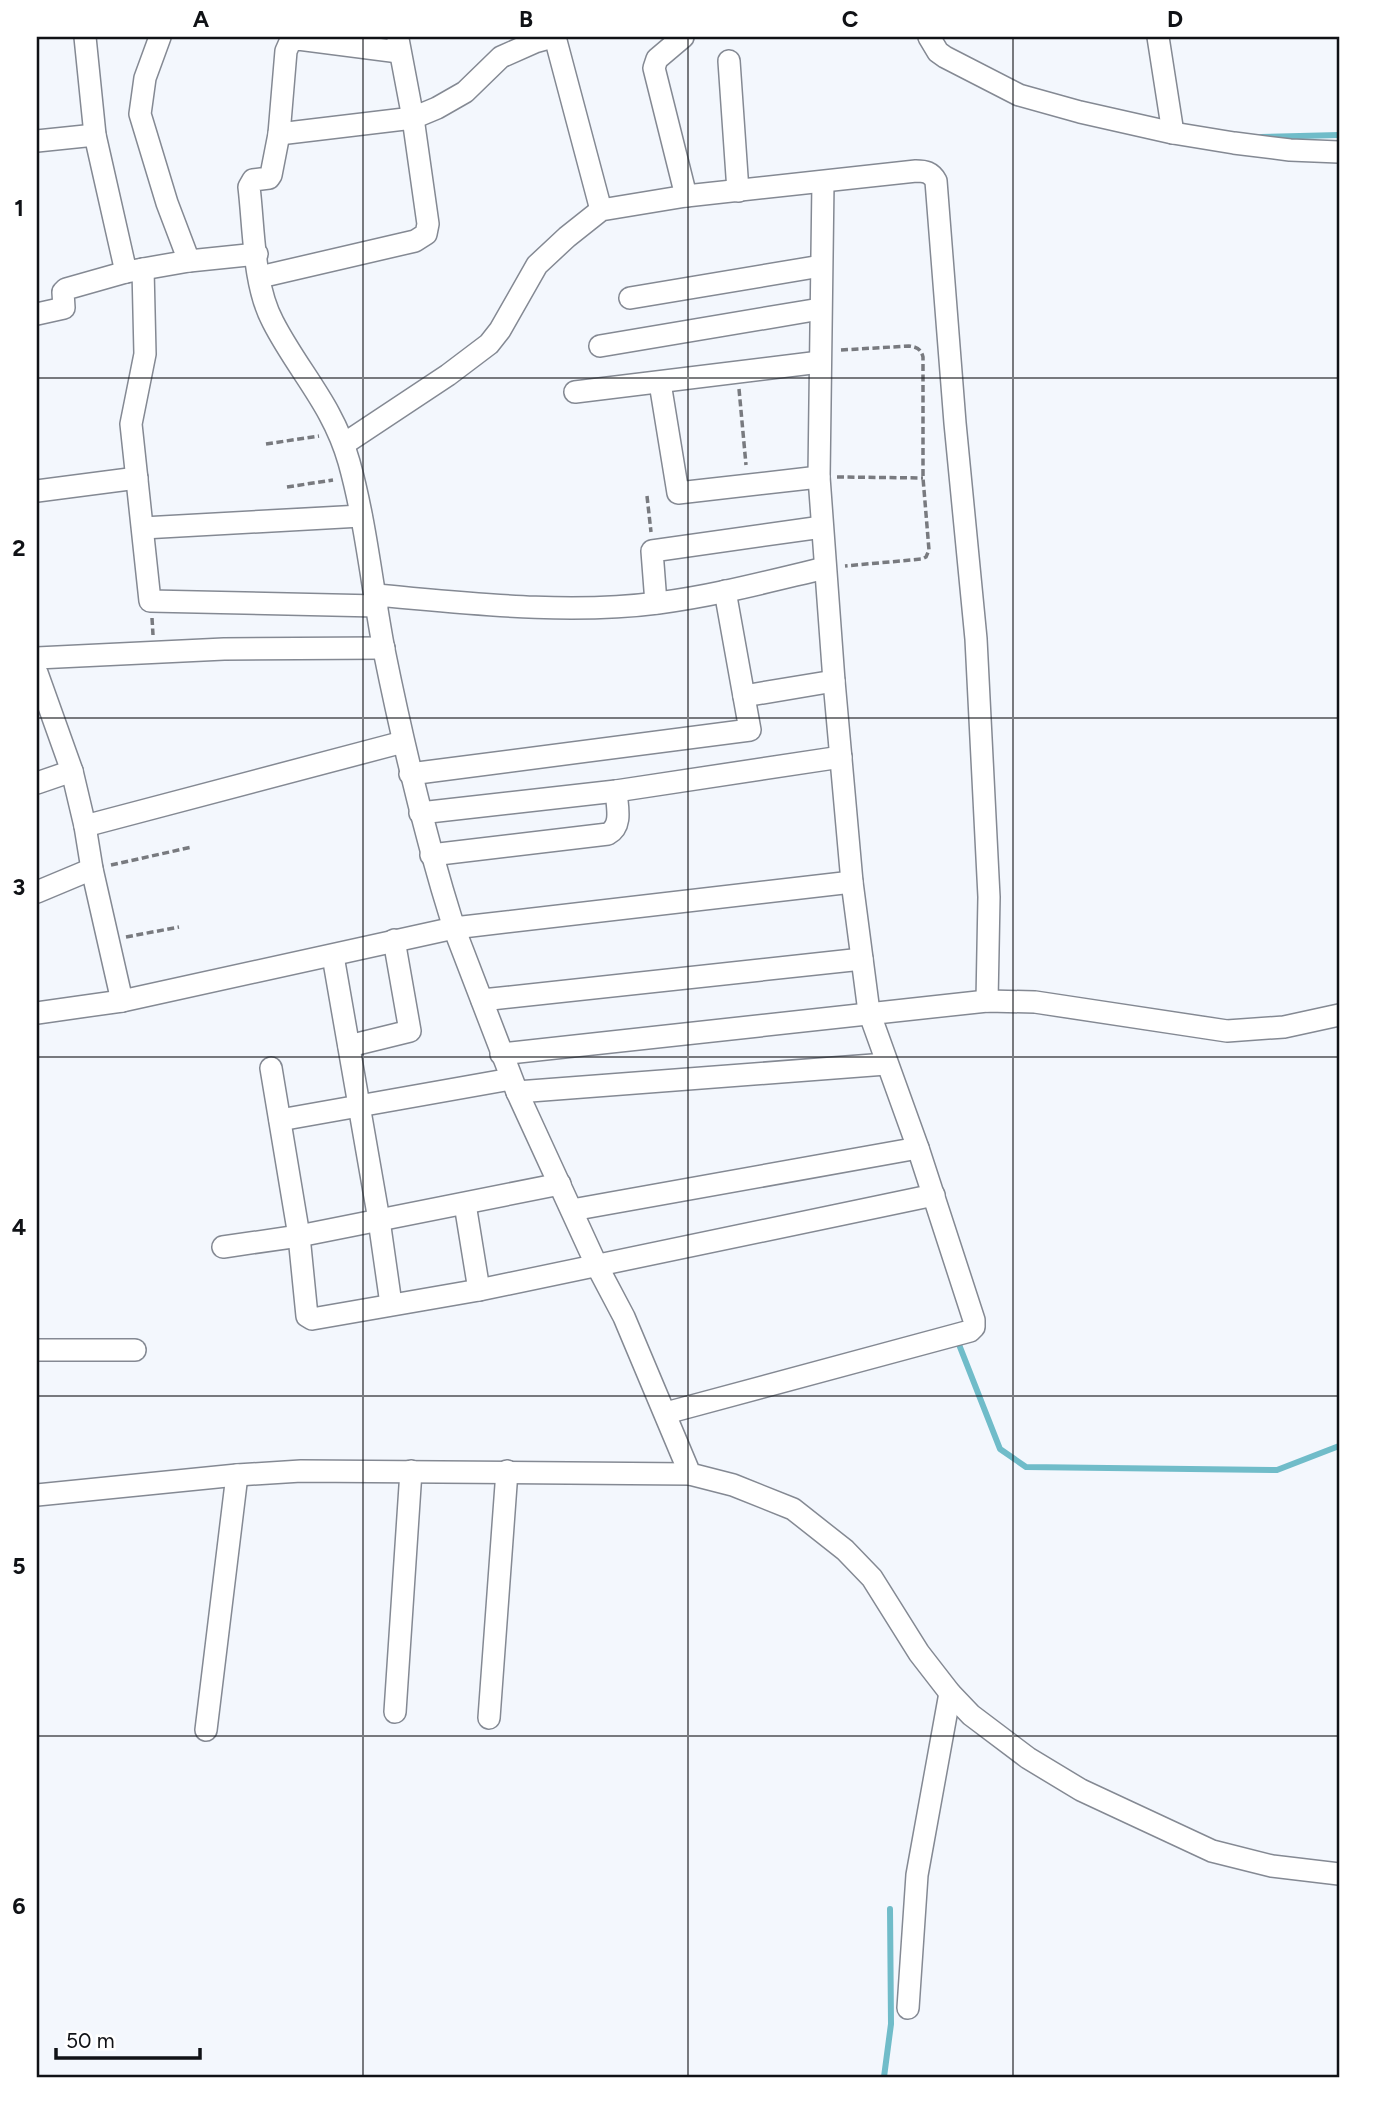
<svg xmlns="http://www.w3.org/2000/svg" width="1376" height="2114" font-family="Figtree,sans-serif">
	<style>
		.lines { fill: none; stroke-linecap: round; stroke-linejoin: round }
		.stream { stroke: #70bcc9; stroke-width: 6 }
		.minor-casing { stroke: #848993; stroke-width: 24 }
		.path { stroke: #787a7f; stroke-width: 3.5; stroke-dasharray: 7 3.5; stroke-linecap: butt }
		.minor { stroke: #fff; stroke-width: 21 }
		.grid { fill: none; stroke: #101216; stroke-width: 2; stroke-opacity: 0.55 }
		.neatline { fill: none; stroke: #101216; stroke-width: 2.5 }
		.grid-label { font-size: 23px; text-anchor: middle; font-weight: bold; fill: #101216 }
	</style>
	<rect width="100%" height="100%" fill="#f3f7fd"/>
	<g class="lines">
		<!-- stream -->
		<g class="stream">
			<path d="M1261,137L1339,135"/>
			<path d="M958,1342L1000,1449L1026,1467L1277,1470L1339,1446"/>
			<path d="M884,2077L891,2024L890,1909"/>
		</g>
		<defs>
			<g id="minor">
				<path d="M85,37L95,135L126,272"/>
				<path d="M160,37L145,78L140,114L167,203L189,261"/>
				<path d="M555,37L601,210"/>
				<path d="M683,37L657,59L654,68L686,196"/>
				<path d="M929,37L938,52L945,57L1019,95L1080,112L1173,133L1234,143L1290,150L1339,152"/>
				<path d="M1158,37L1173,133"/>
				<path d="M399,52L298,39L290,42L286,51L279,134L271,175L269,178L253,180L249,187C254,228 253,285 273,322C298,371 333,405 349,462C366,523 372,587 384,650C403,744 425,836 454,928L852,882"/>
				<path d="M729,61L738,191"/>
				<path d="M279,134L413,118L437,108L465,92L501,57L535,42L553,37"/>
				<path d="M37,141L95,135"/>
				<path d="M143,269L145,354L131,424L150,601L377,606"/>
				<path d="M260,277L415,241L426,234L428,224L413,118L398,39"/>
				<path d="M630,298L821,266"/>
				<path d="M37,314L64,308L63,292L66,289L126,272L189,261L257,254"/>
				<path d="M600,346L820,309"/>
				<path d="M660,383L678,493L819,477"/>
				<path d="M575,392L820,362"/>
				<path d="M344,444L448,375L489,344L500,330L537,265L567,237L601,210L686,196L916,171C925,171 931,172 936,181L955,423L976,639L989,897L987,1001"/>
				<path d="M37,491L137,478"/>
				<path d="M143,528L361,516"/>
				<path d="M375,595C468,603 565,615 658,603C714,596 770,581 825,568"/>
				<path d="M656,603L652,551L822,527"/>
				<path d="M37,658L224,649L384,648"/>
				<path d="M37,673L72,771L85,826L92,869L122,1001"/>
				<path d="M744,696L834,681"/>
				<path d="M410,774L750,730L725,591"/>
				<path d="M37,783L72,771"/>
				<path d="M420,813L616,791L841,757"/>
				<path d="M85,826L403,742"/>
				<path d="M431,855L608,834C623,826 617,806 616,791"/>
				<path d="M37,892L92,869"/>
				<path d="M333,956L379,1220L391,1304"/>
				<path d="M482,1000L862,959"/>
				<path d="M37,1013L122,1001L454,928L517,1092L596,1264L624,1317L690,1474L733,1485L793,1509L845,1550L872,1578L919,1653L950,1693L971,1715L1028,1758L1081,1790L1212,1851L1272,1866L1339,1874"/>
				<path d="M349,1046L410,1031L394,940"/>
				<path d="M501,1054L987,1001L1035,1002L1227,1031L1284,1027L1339,1015"/>
				<path d="M271,1068L299,1236L307,1316L312,1319L479,1290L934,1195"/>
				<path d="M517,1092L886,1064"/>
				<path d="M280,1120L511,1079"/>
				<path d="M465,1204L479,1290"/>
				<path d="M572,1210L918,1148"/>
				<path d="M223,1247L299,1236L560,1184"/>
				<path d="M37,1350H135"/>
				<path d="M666,1413L970,1331L974,1327V1320L918,1148L869,1012L852,882L834,681L819,477L823,182"/>
				<path d="M37,1495L237,1475L301,1471L690,1474"/>
				<path d="M395,1712L411,1471"/>
				<path d="M489,1718L507,1471"/>
				<path d="M206,1730L237,1475"/>
				<path d="M908,2008L917,1875L950,1693"/>
			</g>
		</defs>
		<!-- minor casing -->
		<use href="#minor" class="minor-casing"/>
		<!-- path -->
		<g class="path">
			<path d="M841,350L909,346C917,347 921,349 923,357V478L929,550L926,557L922,559L845,566"/>
			<path d="M739,389L746,465"/>
			<path d="M266,444L319,436"/>
			<path d="M837,477L923,478"/>
			<path d="M287,487L333,480"/>
			<path d="M647,496L651,532"/>
			<path d="M152,618L153,635"/>
			<path d="M111,865L192,847"/>
			<path d="M126,937L179,927"/>
		</g>
		<!-- minor -->
		<use href="#minor" class="minor"/>
	</g>
	<!-- grid -->
	<path class="grid" d="M363,37V2077M688,37V2077M1013,37V2077M37,378H1339M37,718H1339M37,1057H1339M37,1396H1339M37,1736H1339"/>
	<!-- border -->
	<rect width="1376" height="2114" fill="none" stroke="#ffffff" stroke-width="77"/>
	<!-- scale -->
	<path d="M56 2048v10h144v-10" fill="none" stroke="#101216" stroke-width="3.5"/>
	<text x="66" y="2048" font-size="21" fill="#101216" stroke="#ffffff" stroke-width="5" paint-order="stroke">50 m</text>
	<rect x="38" y="38" width="1300" height="2038" class="neatline"/>
	<g class="grid-label">
		<text x="201" y="27">A</text>
		<text x="526" y="27">B</text>
		<text x="850" y="27">C</text>
		<text x="1175" y="27">D</text>
		<text x="19" y="216">1</text>
		<text x="19" y="556">2</text>
		<text x="19" y="895">3</text>
		<text x="19" y="1235">4</text>
		<text x="19" y="1574">5</text>
		<text x="19" y="1914">6</text>
	</g>
</svg>
